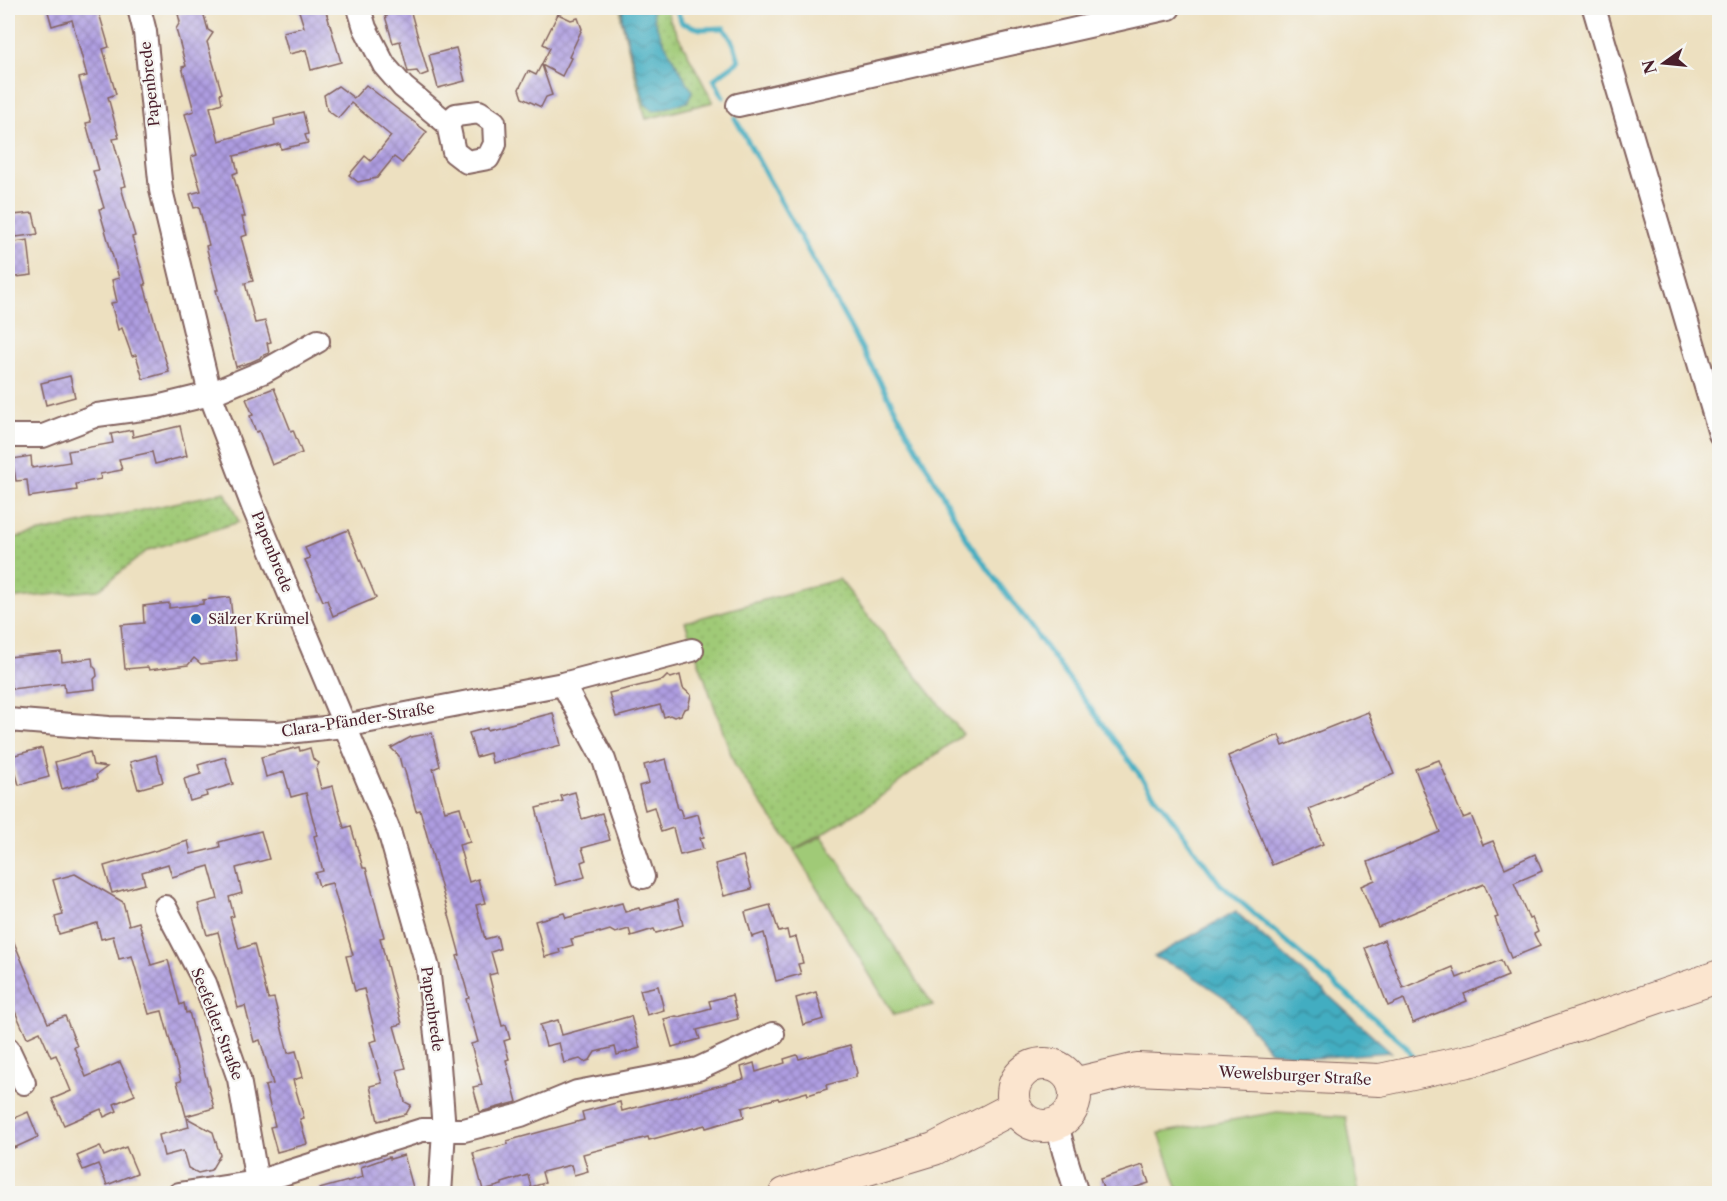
<svg xmlns="http://www.w3.org/2000/svg" width="1727" height="1201" font-family="'Libre Caslon Text',serif">
	<style>
		.grass { fill: #a0ca77; stroke: #757451; stroke-width: 1.5 }
		.park { fill: url(#park-dots); stroke: #757451; stroke-width: 1.5 }
		.water { fill: url(#water-waves); stroke: #466676; stroke-width: 1.5 }
		.lines { fill: none; stroke-linecap: round; stroke-linejoin: round }
		.stream { stroke: #42adc1; stroke-width: 5 }
		.building { fill: url(#building-cross-hatch) }
		.street-casing { stroke: #83635f; stroke-width: 26 }
		.secondary-casing { stroke: #83635f; stroke-width: 34 }
		.street { stroke: #fff; stroke-width: 22 }
		.secondary { stroke: #fbe5cf; stroke-width: 32 }
		.poi-dot { fill: #1f6fb2; stroke: #f6f6f2; stroke-width: 2 }
		.labels { text-anchor: middle; stroke-width: 4.5; stroke-linejoin: round; paint-order: stroke }
		.street-label { font-size: 15px; fill: #4a1f2b; stroke: #f6f6f2 }
		.poi-label { font-size: 15px; fill: #4a1f2b; stroke: #f6f6f2; text-anchor: start }
	</style>
	<defs>
		<pattern id="park-dots" width="8" height="8" patternUnits="userSpaceOnUse" patternTransform="scale(1.5)"><rect width="8" height="8" fill="#a0ca77"/><path d="M2 2h.1M6 6h.1" fill="none" stroke="#8bad67" stroke-width="1.8" stroke-linecap="round"/></pattern>
		<pattern id="water-waves" width="16" height="10" patternUnits="userSpaceOnUse" patternTransform="scale(1.5)"><rect width="16" height="10" fill="#42adc1"/><path d="M0 5q4-4 8 0t8 0" fill="none" stroke="#398c9d"/></pattern>
		<pattern id="building-cross-hatch" width="8" height="8" patternUnits="userSpaceOnUse" patternTransform="scale(1.5)"><rect width="8" height="8" fill="#ae9de1"/><path d="M0 0l8 8M0 8l8-8" fill="none" stroke="#907fb7"/></pattern>
	</defs>
	<rect width="100%" height="100%" fill="#f6f6f2"/>
	<filter id="ink" filterUnits="userSpaceOnUse"><feTurbulence type="fractalNoise" baseFrequency=".0167" numOctaves="2"/><feDisplacementMap in="SourceGraphic" scale="12" xChannelSelector="R" yChannelSelector="G"/><feConvolveMatrix kernelMatrix="1 2 1 2 8 2 1 2 1" color-interpolation-filters="sRGB"/></filter>
	<filter id="wash" filterUnits="userSpaceOnUse"><feTurbulence type="fractalNoise" baseFrequency=".008" numOctaves="4" result="noise"/><feDisplacementMap in="SourceGraphic" scale="24" xChannelSelector="R" yChannelSelector="G"/><feGaussianBlur stdDeviation="1.35" result="paint"/><feColorMatrix in="noise" values="0 0 0 0 0 0 0 0 0 0 0 0 0 0 0 0 0 1.4 0 .05"/><feComposite in="paint" operator="in"/></filter>
	<g filter="url(#wash)">
		<rect width="100%" height="100%" fill="#ede0c0"/>
		<!-- grass -->
		<g class="grass">
			<path d="M822,836L933,1005L894,1015L794,850Z"/>
			<path d="M1277,1112L1346,1117L1359,1193H1179L1159,1133Z"/>
		</g>
		<!-- park -->
		<g class="park">
			<path d="M621,8H667L669,18L713,102L646,119L621,19Z"/>
			<path d="M225,492L239,522L148,550L98,590L8,599V539Z"/>
			<path d="M839,579L963,734L872,803L822,834L794,849L735,766L685,622Z"/>
		</g>
		<!-- water -->
		<g class="water">
			<path d="M623,8H652C653,30 681,70 692,91L688,102L654,111L645,104L622,19Z"/>
			<path d="M1236,911V912L1391,1052L1314,1058L1270,1051L1227,999L1182,969L1154,957Z"/>
		</g>
		<g class="lines">
			<!-- stream -->
			<g class="stream">
				<path d="M676,8L682,23L701,29L724,28L734,44L739,61L714,79L723,97"/>
				<path d="M735,118L969,543L1220,884L1406,1046L1412,1056"/>
			</g>
		</g>
		<g id="blocks">
			<!-- building -->
			<g class="building">
				<path d="M47,8H102V12L99,13L109,47L103,49L116,94L108,97L119,138L113,139L126,186L121,187L135,236L132,237L146,285H144L169,372L143,379L136,355L132,356L122,328L118,330L111,303L117,302L112,280L119,278L99,209L104,208L93,171L99,170L86,123L91,122L79,78L87,76L72,20L52,26Z"/>
				<path d="M202,8L208,30L213,33L207,42L222,93L220,94L222,103L210,107L219,141L275,125L274,119L303,112L308,134L305,135L308,143L281,149L280,144L234,156L238,172L233,174L245,217H242L247,235L241,237L253,281L245,283L255,323L265,321L271,342L267,343L269,353L261,356L260,358L251,362L236,367L216,290H218L206,246L209,245L199,207L194,208L190,194L201,191L191,157L197,155L185,114L194,111L182,67L186,66L176,29L180,22L178,14Z"/>
				<path d="M298,8H325L341,62L311,70L306,50L289,54L283,32L304,27Z"/>
				<path d="M385,8H408L410,9L428,73L420,76L417,71L408,72L400,41L393,43L385,16H387Z"/>
				<path d="M558,14L571,20L578,18L582,29L569,57L571,58L562,76L542,65L552,95L546,97L541,107L522,98L519,89L528,71L536,75L550,48L543,44Z"/>
				<path d="M456,48L465,81L438,88L429,55Z"/>
				<path d="M366,85L427,132L402,163L394,157L377,178L358,182L349,175L365,156L371,161L391,136L351,103L338,118L327,110L324,95L338,86L354,98Z"/>
				<path d="M33,213L38,234L16,237L13,215Z"/>
				<path d="M28,240L32,275L8,278V243Z"/>
				<path d="M70,376L75,397L46,405L41,383Z"/>
				<path d="M274,388L291,431L293,430L302,453L272,465L259,431L256,432L250,416L253,415L246,399Z"/>
				<path d="M180,426L187,456L155,464L152,452L119,459L122,470L100,474L101,479L76,484L77,490L29,497L27,480L16,481L12,459L31,456L32,468L70,462L68,451L113,443L111,434L132,430L133,437Z"/>
				<path d="M348,530L376,598L333,616L327,600L323,601L305,560L310,558L305,548Z"/>
				<path d="M230,597L237,660L201,664L194,658L188,665L149,670L148,667L125,669L121,625L144,623L143,606L169,603V608L203,604V600Z"/>
				<path d="M61,652L62,662L92,658L93,666L96,669L97,676L94,679L95,689L65,692L64,683L11,689L10,677H8V657Z"/>
				<path d="M680,675L683,688L691,695L688,708L684,709L681,715L674,717L670,715L664,717L660,705L616,717L609,693L663,680L667,676L671,678Z"/>
				<path d="M1368,712L1394,774L1309,809L1323,844L1272,865L1228,756L1279,735L1283,746Z"/>
				<path d="M553,713L561,745L492,763L490,753L476,757L469,733L487,728V730Z"/>
				<path d="M432,733L440,766L433,769L445,811L460,807L470,842L459,845L469,882L478,879L485,903L476,905L485,939L497,936L500,949L491,952L497,973L489,975L502,1026L506,1025L510,1039L504,1041L509,1059L506,1060L517,1102L480,1112L473,1087L482,1085L471,1044L478,1042L466,999L469,998L457,956L460,955L420,810L416,811L404,768H402L399,756L391,748L411,737Z"/>
				<path d="M299,747L300,751L310,748L313,759L319,763L316,769L321,789L333,786L344,828L351,826L363,868H366L384,937L380,938L402,1024L394,1026L406,1068L397,1070L405,1102L411,1105L406,1114L378,1121L370,1086L382,1083L370,1042L377,1040L364,989L355,991L346,956L353,955L332,883L319,886L315,873L323,871L314,836L317,835L306,793L291,797L284,772L266,777L261,757Z"/>
				<path d="M42,748L49,777L19,785L11,756Z"/>
				<path d="M90,752L93,765L107,767L96,775L97,779L62,789L55,762Z"/>
				<path d="M156,755L163,782L138,789L130,762Z"/>
				<path d="M225,757L233,784L206,792L207,796L190,801L184,779L201,774L198,765Z"/>
				<path d="M666,759L678,809H680L683,818L698,814L704,837L700,838L703,849L680,855L673,828L661,832L654,807L645,810L639,786L649,783L644,765Z"/>
				<path d="M1439,760L1463,818L1471,815L1483,845L1493,841L1505,868L1535,854L1542,871L1514,883L1529,919L1532,918L1538,932L1534,934L1540,946L1511,958L1495,918L1498,917L1484,884L1378,927L1361,886L1375,880L1368,862L1440,832L1415,769Z"/>
				<path d="M575,792L582,819L602,813L610,840L582,848L586,860L581,862L585,877L556,885L536,808L563,801L561,796Z"/>
				<path d="M261,831L269,859L236,868L242,893L229,897L234,916L230,917L239,949L254,944L268,999L274,998L288,1053L296,1051L303,1077L293,1080L304,1118L300,1119L307,1144L277,1152L270,1127L275,1126L265,1086L273,1084L260,1040L254,1042L245,1006L238,1008L218,932L207,935L198,904L218,899L209,866L172,877L168,864L142,872L145,884L112,893L104,866L188,841L191,854L220,847L219,842Z"/>
				<path d="M743,856L752,889L724,896L715,864Z"/>
				<path d="M75,874L123,902L129,925L139,922L151,965L168,960L180,1005L184,1003L186,1013L189,1012L214,1108L186,1116L177,1082L181,1081L162,1011L149,1014L132,956L119,959L113,936L101,939L97,923L59,934L55,917L63,915L53,880Z"/>
				<path d="M677,900L683,925L656,933L654,929L631,936L629,929L615,933L610,930L600,933V932L571,939L573,945L559,949L560,953L545,957L535,921L564,913L566,918L622,903L625,912L639,908L640,910Z"/>
				<path d="M770,905L779,932L787,930L789,939L796,937L803,963L798,964L801,974L776,981L764,933L752,937L745,912Z"/>
				<path d="M8,928L48,1023L65,1016L77,1046L74,1047L86,1077L120,1062L135,1095L114,1104L117,1111L104,1117L101,1109L64,1125L52,1099L71,1091L56,1055L51,1057L40,1032L27,1038L8,996Z"/>
				<path d="M1384,940L1403,988L1453,967L1457,978L1501,960L1508,976L1464,994L1467,1001L1413,1023L1404,999L1388,1006L1365,948Z"/>
				<path d="M658,986L664,1010L647,1015L640,990Z"/>
				<path d="M816,992L824,1019L803,1025L796,998Z"/>
				<path d="M732,995L738,1019L697,1030L700,1039L672,1047L664,1019L676,1016L679,1017L711,1008L709,1001Z"/>
				<path d="M631,1016L640,1048L617,1055L615,1047L595,1052L590,1060L584,1062L580,1059L564,1063L559,1043L546,1046L540,1025L558,1020L562,1035Z"/>
				<path d="M850,1045L857,1073L856,1074V1077L826,1085L827,1089L808,1095L807,1092L779,1100L778,1098L742,1108L744,1117L706,1128L705,1125L649,1140L648,1137L583,1154L588,1171L574,1175L571,1165L542,1172L545,1183L531,1187L528,1175L502,1183V1185L483,1190L473,1153L508,1144L507,1141L584,1120L582,1112L620,1102L622,1111L744,1079L741,1067L754,1063L756,1072L785,1063L784,1059L797,1055L799,1059Z"/>
				<path d="M28,1112L38,1137L14,1148L8,1132V1121Z"/>
				<path d="M187,1118L213,1132L220,1155L211,1170L198,1173L188,1168L183,1151L164,1156L159,1135L189,1127Z"/>
				<path d="M100,1146L104,1156L126,1147L137,1173L107,1185L98,1164L83,1170L77,1156Z"/>
				<path d="M404,1155L414,1191L404,1194H319V1189L363,1177L361,1167L389,1157L390,1159Z"/>
				<path d="M1143,1165L1149,1183L1130,1189L1132,1194H1105L1100,1179Z"/>
			</g>
		</g>
	</g>
	<g filter="url(#ink)">
		<use href="#blocks" fill-opacity="0" stroke="#83635f" stroke-width="1.5"/>
		<g class="lines">
			<defs>
				<g id="street">
					<path d="M139,8L145,32L161,190L210,394L254,509L389,831L428,968L438,1052L444,1130L440,1194"/>
					<path d="M359,8L365,28L384,65L403,87L448,124L454,152L467,162L488,158L495,144L494,122L479,112L456,115L448,124"/>
					<path d="M1594,8L1720,434"/>
					<path d="M738,105L1169,8"/>
					<path d="M8,436H43L97,415L157,407L210,394L265,371L318,341"/>
					<path d="M563,684L604,760L643,877"/>
					<path d="M8,720L109,728L278,733L344,726L563,684L692,650"/>
					<path d="M165,907L205,983L239,1079L257,1182"/>
					<path d="M8,1049L24,1083"/>
					<path d="M1057,1124L1064,1152L1077,1194"/>
					<path d="M179,1194L257,1182L422,1130H464L521,1115L577,1092L698,1069L773,1034"/>
				</g>
				<g id="secondary">
					<circle cx="1044" cy="1095" r="31"/>
					<path d="M1073,1084L1137,1069L1380,1080L1477,1059L1720,976"/>
					<path d="M785,1194L934,1149L1015,1107"/>
				</g>
			</defs>
			<!-- street casing -->
			<use href="#street" class="street-casing"/>
			<!-- secondary casing -->
			<use href="#secondary" class="secondary-casing"/>
			<!-- street -->
			<use href="#street" class="street"/>
			<!-- secondary -->
			<use href="#secondary" class="secondary"/>
		</g>
	</g>
	<!-- markers -->
	<circle class="poi-dot" cx="196" cy="619" r="6"/>
	<g class="labels">
		<!-- street labels -->
		<g class="street-label">
			<text transform="translate(150 84) rotate(-96)" y="5">Papenbrede</text>
			<text transform="translate(272 552) rotate(68)" y="5">Papenbrede</text>
			<text transform="translate(358 720) rotate(-9)" y="5">Clara-Pfänder-Straße</text>
			<text transform="translate(432 1009) rotate(82)" y="5">Papenbrede</text>
			<text transform="translate(217 1024) rotate(69)" y="5">Seefelder Straße</text>
			<text transform="translate(1295 1076) rotate(3)" y="5">Wewelsburger Straße</text>
		</g>
		<!-- poi labels -->
		<g class="poi-label">
			<text x="208" y="624">Sälzer Krümel</text>
		</g>
	</g>
	<!-- margin -->
	<rect width="1727" height="1201" fill="none" stroke="#f6f6f2" stroke-width="30"/>
	<!-- north arrow -->
	<g transform="translate(1664 63) rotate(255)" stroke="#f6f6f2" stroke-width="4.5" paint-order="stroke">
	<path d="M0-4.5L10 22L0 15L-10 22Z" fill="#4a1f2b"/>
	<text y="-9" font-size="16" font-weight="bold" text-anchor="middle" fill="#4a1f2b">N</text>
	</g>
</svg>
